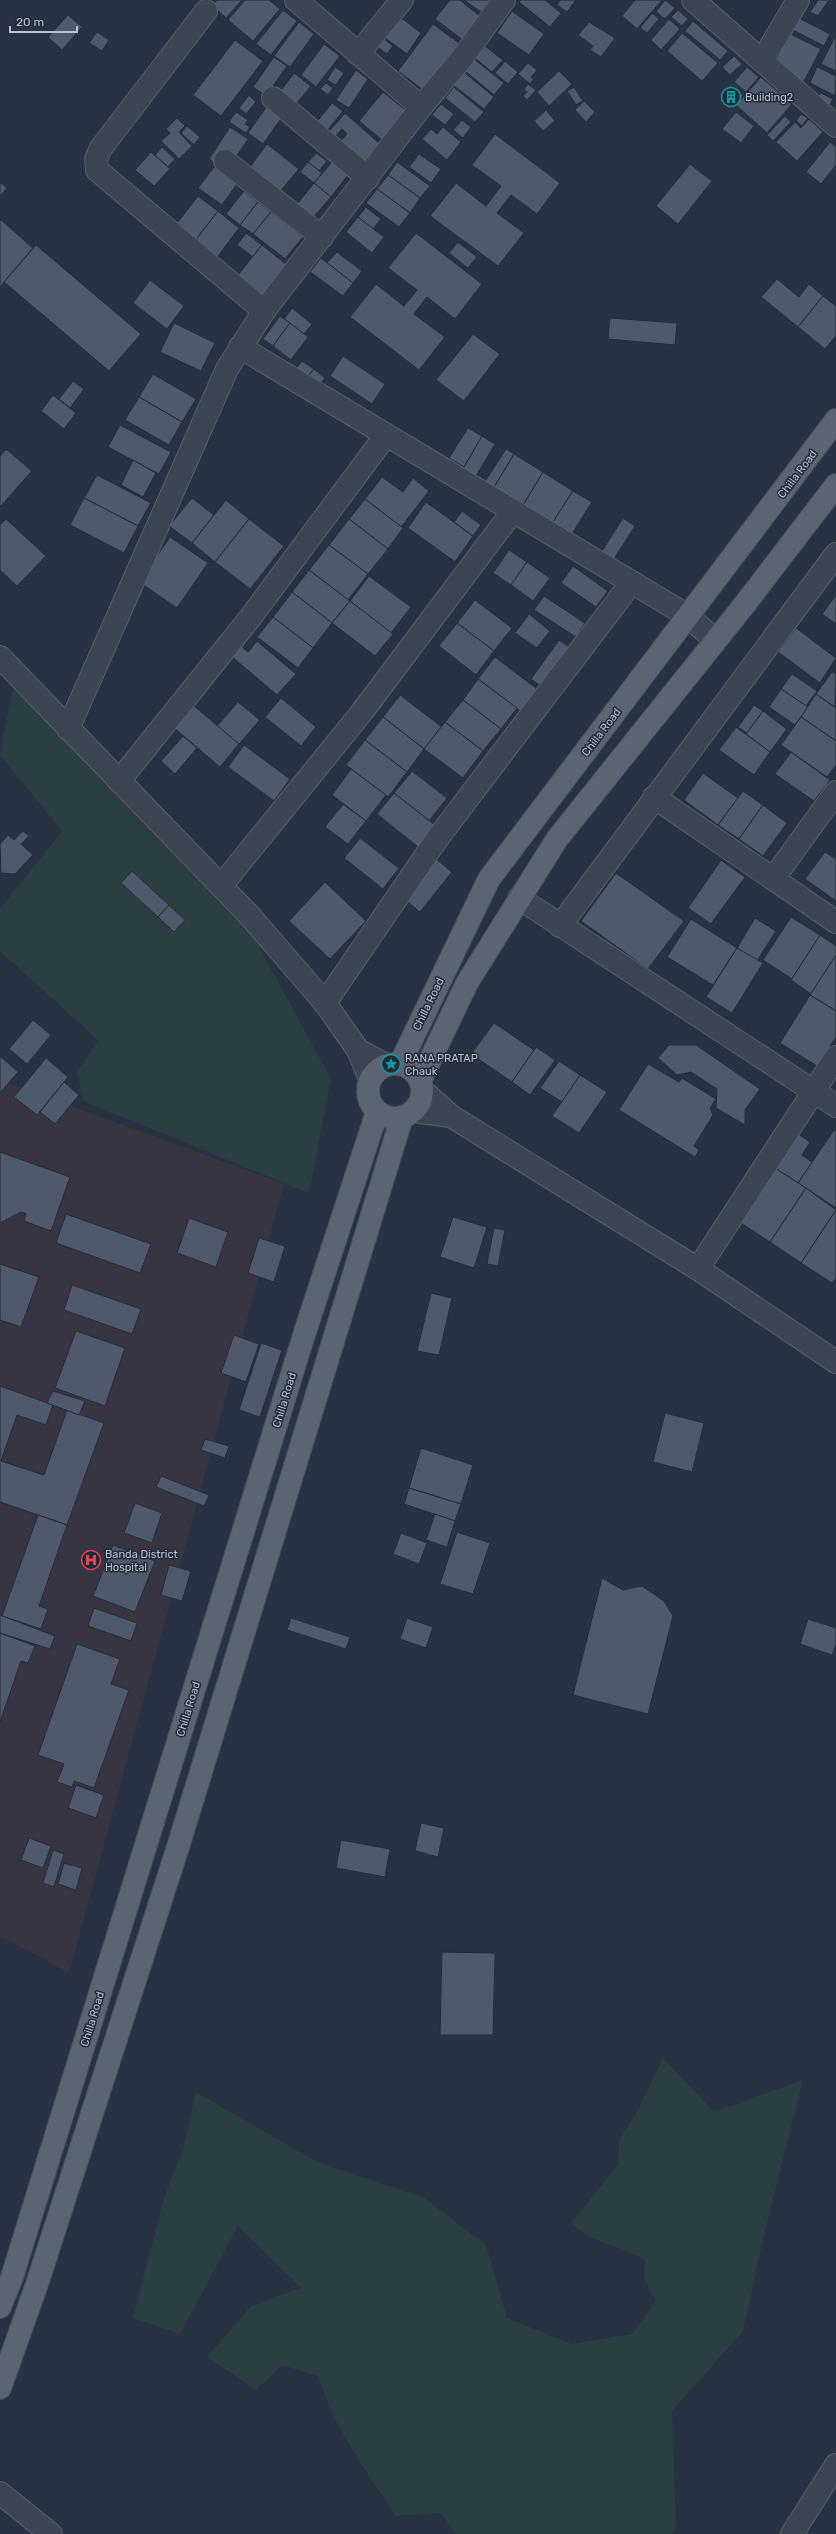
<svg xmlns="http://www.w3.org/2000/svg" width="836" height="2534" font-family="Rubik,sans-serif">
	<style>
		.medical { fill: #383543 }
		.green { fill: #2b3f43 }
		.building { fill: #50596b; stroke: #242c39 }
		.lines { fill: none; stroke-linecap: round; stroke-linejoin: round }
		.minor-casing { stroke: #59606c; stroke-width: 24 }
		.major-casing { stroke: #474e5b; stroke-width: 24 }
		.minor { stroke: #3e4552; stroke-width: 22 }
		.major { stroke: #5c6472; stroke-width: 22 }
		.labels { text-anchor: middle; stroke-width: 3; stroke-linejoin: round; paint-order: stroke }
		.poi-label { font-size: 11px; fill: #bbc0cc; stroke: #222a37; text-anchor: start }
		.street-label { font-size: 11px; fill: #bbc0cc; stroke: #222a37 }
	</style>
	<rect width="100%" height="100%" fill="#293242"/>
	<!-- medical -->
	<path class="medical" d="M0,1080L284,1184L69,1973L0,1936Z"/>
	<!-- green -->
	<g class="green">
		<path d="M13,688L262,931L259,947L331,1079L309,1193L83,1101L77,1071L99,1041L0,951V909L62,831L0,755Z"/>
		<path d="M663,2058L714,2112L803,2080L765,2230L743,2331L672,2411L676,2528L671,2534H456L441,2513L396,2516L361,2464L334,2418L318,2376L282,2365L256,2390L207,2357L251,2306L301,2288L238,2226L180,2334L133,2318L165,2195L183,2149L196,2092L317,2162L423,2197L486,2245L507,2318L572,2344L632,2334L656,2301L644,2278L645,2259L587,2236L571,2223L618,2165L619,2139L638,2110Z"/>
	</g>
	<!-- building -->
	<g class="building">
		<path d="M217,0H242L226,18L212,5Z"/>
		<path d="M245,0H269L280,9L253,41L228,20Z"/>
		<path d="M450,0H460L481,17L463,40L435,19Z"/>
		<path d="M464,0H490L481,12Z"/>
		<path d="M521,0H545L561,13L550,27L519,2Z"/>
		<path d="M560,0H576L567,12L557,5Z"/>
		<path d="M635,0H662L637,29L622,16Z"/>
		<path d="M665,0L675,8L665,19L656,12Z"/>
		<path d="M818,0H829L818,16L810,12Z"/>
		<path d="M283,10L297,21L271,55L256,44Z"/>
		<path d="M678,10L688,19L682,26L671,17Z"/>
		<path d="M512,11L544,34L529,55L497,33Z"/>
		<path d="M652,13L659,19L647,33L640,28Z"/>
		<path d="M68,15L82,27L62,50L48,37Z"/>
		<path d="M400,17L421,33L407,54L384,37Z"/>
		<path d="M797,17L830,34L824,46L791,29Z"/>
		<path d="M669,19L680,29L661,50L651,40Z"/>
		<path d="M693,21L728,51L720,60L685,31Z"/>
		<path d="M299,22L314,34L290,67L274,56Z"/>
		<path d="M589,22L615,38L601,57L590,50L593,46L578,35Z"/>
		<path d="M433,24L459,43L423,90L398,71Z"/>
		<path d="M97,32L109,40L102,51L89,43Z"/>
		<path d="M682,33L718,63L702,81L667,51Z"/>
		<path d="M788,33L821,49L802,85L775,64Z"/>
		<path d="M835,37H836V71L821,64Z"/>
		<path d="M383,38L393,46L387,54L376,46Z"/>
		<path d="M235,40L263,61L221,116L193,95Z"/>
		<path d="M324,44L340,56L316,87L301,75Z"/>
		<path d="M485,46L503,60L492,72L475,58Z"/>
		<path d="M734,56L742,64L730,75L722,67Z"/>
		<path d="M274,57L287,66L266,96L253,87Z"/>
		<path d="M474,59L504,83L494,95L465,71Z"/>
		<path d="M505,61L518,72L508,84L495,73Z"/>
		<path d="M528,63L537,70L531,77L534,79L530,84L518,74Z"/>
		<path d="M335,67L344,73L336,85L327,80Z"/>
		<path d="M747,67L759,77L746,92L734,82Z"/>
		<path d="M817,67L836,76L835,96L810,83Z"/>
		<path d="M356,70L368,79L349,108L336,100Z"/>
		<path d="M559,71L572,84L549,106L537,92Z"/>
		<path d="M464,72L494,97L484,109L453,85Z"/>
		<path d="M294,73L311,86L292,109L276,97Z"/>
		<path d="M761,77L792,104L767,133L736,105Z"/>
		<path d="M326,83L333,88L328,95L320,89Z"/>
		<path d="M528,84L536,90L527,100L523,96L527,92L524,89Z"/>
		<path d="M730,85L743,95L733,108L720,98Z"/>
		<path d="M454,87L484,112L475,122L445,98Z"/>
		<path d="M574,87L583,101L576,105L567,91Z"/>
		<path d="M383,92L407,111L383,141L359,121Z"/>
		<path d="M821,93L833,99L828,108L815,99Z"/>
		<path d="M249,95L256,102L246,114L239,108Z"/>
		<path d="M584,101L595,112L586,122L575,110Z"/>
		<path d="M332,103L343,111L326,132L315,124Z"/>
		<path d="M441,104L454,114L445,125L432,115Z"/>
		<path d="M267,106L283,116L263,144L248,133Z"/>
		<path d="M546,110L555,121L543,131L534,121Z"/>
		<path d="M236,112L248,120L245,124L250,127L246,133L229,122Z"/>
		<path d="M736,112L754,126L741,143L722,129Z"/>
		<path d="M345,113L380,144L360,167L336,146L347,134L342,129L332,140L326,135Z"/>
		<path d="M801,114L808,118L802,126L796,121Z"/>
		<path d="M785,116L791,122L773,141L767,135Z"/>
		<path d="M177,118L185,126L179,132L192,146L179,159L161,141L170,133L166,129Z"/>
		<path d="M809,119L823,132L797,161L776,142L795,122L801,128Z"/>
		<path d="M462,120L471,127L463,138L453,130Z"/>
		<path d="M187,126L200,137L194,145L181,133Z"/>
		<path d="M230,127L248,139L234,160L218,165L209,159Z"/>
		<path d="M443,127L461,142L447,160L422,139L431,129L437,134Z"/>
		<path d="M495,134L560,183L537,214L511,195L497,213L524,233L498,266L430,216L456,183L486,206L501,186L472,165Z"/>
		<path d="M830,142L836,147V165L821,184L806,172Z"/>
		<path d="M267,144L299,169L278,194L247,171Z"/>
		<path d="M162,147L175,159L168,167L155,155Z"/>
		<path d="M151,152L170,169L154,186L135,170Z"/>
		<path d="M316,153L327,161L319,171L308,162Z"/>
		<path d="M419,154L441,169L431,183L409,167Z"/>
		<path d="M308,162L322,173L314,183L300,172Z"/>
		<path d="M332,162L348,175L331,197L314,183Z"/>
		<path d="M397,162L430,186L420,198L388,175Z"/>
		<path d="M690,164L712,181L678,224L656,206Z"/>
		<path d="M214,167L237,184L222,205L198,188Z"/>
		<path d="M388,175L420,198L410,213L377,189Z"/>
		<path d="M0,182L7,188L0,196Z"/>
		<path d="M314,183L331,197L310,221L294,208Z"/>
		<path d="M377,189L410,213L399,227L366,203Z"/>
		<path d="M244,191L258,202L240,225L226,214Z"/>
		<path d="M198,196L218,211L194,242L174,227Z"/>
		<path d="M258,202L271,212L253,234L240,225Z"/>
		<path d="M366,207L381,219L373,229L358,217Z"/>
		<path d="M218,211L239,228L216,259L194,242Z"/>
		<path d="M271,212L303,237L285,259L253,234Z"/>
		<path d="M358,217L384,237L372,253L346,232Z"/>
		<path d="M0,219L33,248L0,287Z"/>
		<path d="M246,233L262,245L253,257L237,245Z"/>
		<path d="M416,233L482,284L455,319L427,297L414,314L445,337L419,370L350,317L376,284L404,306L417,290L388,268Z"/>
		<path d="M458,242L477,257L468,268L449,253Z"/>
		<path d="M36,245L141,334L109,371L4,282Z"/>
		<path d="M262,245L287,265L263,295L238,275Z"/>
		<path d="M337,252L362,271L353,283L327,263Z"/>
		<path d="M321,258L353,283L343,296L310,272Z"/>
		<path d="M777,279L799,297L809,284L823,296L798,327L761,297Z"/>
		<path d="M150,280L184,306L167,329L133,303Z"/>
		<path d="M823,296L836,306V336L825,349L798,327Z"/>
		<path d="M292,308L312,324L304,334L284,319Z"/>
		<path d="M280,316L290,323L273,346L263,339Z"/>
		<path d="M610,318L677,323L675,345L608,339Z"/>
		<path d="M174,323L215,343L201,371L160,352Z"/>
		<path d="M290,323L308,337L291,360L273,346Z"/>
		<path d="M473,334L500,354L464,401L436,380Z"/>
		<path d="M343,356L385,384L372,404L330,376Z"/>
		<path d="M302,361L314,369L306,379L294,371Z"/>
		<path d="M314,369L325,378L317,388L306,379Z"/>
		<path d="M153,374L196,399L182,422L139,397Z"/>
		<path d="M73,381L84,389L70,408L59,399Z"/>
		<path d="M53,395L76,413L64,429L41,411Z"/>
		<path d="M139,397L182,422L169,445L125,420Z"/>
		<path d="M120,425L171,452L159,474L108,447Z"/>
		<path d="M468,428L482,436L464,467L449,458Z"/>
		<path d="M482,436L495,444L476,476L463,469Z"/>
		<path d="M6,449L32,471L0,507V456Z"/>
		<path d="M506,449L514,454L493,489L484,483Z"/>
		<path d="M514,454L543,472L522,507L493,489Z"/>
		<path d="M133,460L156,473L143,497L121,485Z"/>
		<path d="M543,472L573,491L551,525L522,507Z"/>
		<path d="M97,475L151,503L138,526L84,498Z"/>
		<path d="M382,477L403,492L413,478L429,491L401,527L365,499Z"/>
		<path d="M573,491L592,502L570,537L551,525Z"/>
		<path d="M84,498L138,526L124,553L70,525Z"/>
		<path d="M192,498L214,515L192,543L169,526Z"/>
		<path d="M365,499L403,528L388,549L349,519Z"/>
		<path d="M226,500L249,519L215,562L192,543Z"/>
		<path d="M426,502L473,536L455,562L408,528Z"/>
		<path d="M462,511L481,525L473,536L454,522Z"/>
		<path d="M623,518L635,526L614,559L602,551Z"/>
		<path d="M6,519L46,556L17,586L0,570V525Z"/>
		<path d="M249,519L284,546L250,589L215,562Z"/>
		<path d="M349,519L388,549L368,574L329,545Z"/>
		<path d="M170,537L208,563L177,608L139,582Z"/>
		<path d="M329,545L368,574L348,600L309,570Z"/>
		<path d="M509,550L527,562L511,585L493,573Z"/>
		<path d="M527,562L550,578L533,601L511,585Z"/>
		<path d="M573,566L608,591L596,607L561,583Z"/>
		<path d="M309,570L350,601L332,623L292,592Z"/>
		<path d="M369,576L411,607L391,633L350,601Z"/>
		<path d="M292,592L332,623L313,648L273,617Z"/>
		<path d="M836,595V624L822,614Z"/>
		<path d="M544,596L585,623L576,637L534,610Z"/>
		<path d="M475,600L512,628L494,651L457,623Z"/>
		<path d="M350,601L393,634L375,656L332,623Z"/>
		<path d="M529,614L550,631L537,648L515,633Z"/>
		<path d="M273,617L313,648L298,668L257,637Z"/>
		<path d="M457,623L494,651L476,675L439,646Z"/>
		<path d="M796,628L836,658L820,683L778,652Z"/>
		<path d="M559,640L574,650L545,689L531,679Z"/>
		<path d="M257,641L296,674L277,695L231,656L240,645L248,652Z"/>
		<path d="M495,657L541,692L524,714L478,679Z"/>
		<path d="M832,672L836,674L835,707L816,694Z"/>
		<path d="M792,674L817,691L806,706L781,689Z"/>
		<path d="M478,679L517,708L501,729L463,700Z"/>
		<path d="M781,689L808,707L795,725L769,707Z"/>
		<path d="M816,694L836,708V741L801,717Z"/>
		<path d="M400,695L442,727L424,749L383,717Z"/>
		<path d="M281,698L316,727L301,746L265,717Z"/>
		<path d="M463,700L501,729L483,751L445,722Z"/>
		<path d="M238,702L260,720L239,744L217,726Z"/>
		<path d="M193,705L239,744L220,767L173,727Z"/>
		<path d="M754,705L763,711L747,733L738,727Z"/>
		<path d="M763,711L787,729L770,752L746,734Z"/>
		<path d="M383,717L424,749L407,772L365,740Z"/>
		<path d="M801,717L836,741V765L827,777L781,745Z"/>
		<path d="M445,722L483,751L463,778L424,749Z"/>
		<path d="M736,727L770,752L754,775L719,750Z"/>
		<path d="M183,736L197,748L175,774L161,761Z"/>
		<path d="M365,740L407,772L388,797L346,765Z"/>
		<path d="M244,745L290,779L274,801L228,767Z"/>
		<path d="M791,752L830,780L814,801L775,774Z"/>
		<path d="M351,769L386,795L366,821L332,795Z"/>
		<path d="M412,771L447,798L429,821L394,793Z"/>
		<path d="M703,773L738,798L718,825L684,800Z"/>
		<path d="M743,791L763,805L739,839L718,825Z"/>
		<path d="M394,793L435,825L418,847L377,814Z"/>
		<path d="M343,804L366,821L348,844L325,827Z"/>
		<path d="M763,805L787,823L763,856L739,839Z"/>
		<path d="M23,831L29,836L21,844L33,855L15,874L1,873L0,844L8,835L14,840Z"/>
		<path d="M360,838L399,868L383,889L344,858Z"/>
		<path d="M825,852L836,859V901L805,879Z"/>
		<path d="M436,859L452,872L420,912L404,899Z"/>
		<path d="M721,860L745,877L711,924L688,908Z"/>
		<path d="M132,871L169,905L158,917L121,883Z"/>
		<path d="M616,873L684,921L648,969L581,921Z"/>
		<path d="M325,882L366,921L330,959L289,921Z"/>
		<path d="M169,905L185,920L174,932L158,917Z"/>
		<path d="M791,917L820,935L792,979L763,960Z"/>
		<path d="M755,918L776,931L757,961L737,948Z"/>
		<path d="M691,919L737,948L713,985L667,957Z"/>
		<path d="M820,935L836,946V955L811,994L791,980Z"/>
		<path d="M737,948L763,963L732,1013L706,997Z"/>
		<path d="M836,955V1011L810,995Z"/>
		<path d="M810,995L836,1011V1037L817,1066L780,1043Z"/>
		<path d="M33,1020L51,1035L27,1064L9,1049Z"/>
		<path d="M494,1023L534,1050L512,1082L471,1054Z"/>
		<path d="M669,1045H696L760,1089L745,1110V1125L716,1108L717,1089L691,1072L677,1075L658,1058Z"/>
		<path d="M536,1047L555,1060L530,1095L512,1082Z"/>
		<path d="M0,1056L18,1072L0,1093Z"/>
		<path d="M46,1058L68,1077L37,1115L14,1097Z"/>
		<path d="M559,1061L580,1075L562,1102L540,1088Z"/>
		<path d="M648,1064L679,1082L682,1078L716,1099L710,1108L713,1115L694,1146L699,1150L695,1157L619,1110Z"/>
		<path d="M580,1075L607,1092L579,1133L552,1116Z"/>
		<path d="M64,1082L79,1095L55,1124L40,1112Z"/>
		<path d="M834,1130L836,1131V1208L798,1183Z"/>
		<path d="M795,1132L810,1142L802,1155L812,1162L798,1183L772,1166Z"/>
		<path d="M0,1152L70,1177L51,1231L24,1221L26,1214L21,1212L0,1223Z"/>
		<path d="M772,1166L806,1188L770,1242L736,1220Z"/>
		<path d="M806,1188L836,1210L801,1263L770,1242Z"/>
		<path d="M836,1210V1278L832,1283L801,1263Z"/>
		<path d="M66,1214L151,1244L140,1273L56,1243Z"/>
		<path d="M453,1217L487,1227L474,1268L440,1257Z"/>
		<path d="M189,1218L228,1232L216,1267L177,1253Z"/>
		<path d="M494,1228L505,1230L498,1266L487,1264Z"/>
		<path d="M259,1238L285,1246L274,1282L248,1273Z"/>
		<path d="M0,1264L39,1277L21,1327L0,1320Z"/>
		<path d="M72,1285L141,1309L132,1334L64,1310Z"/>
		<path d="M431,1293L452,1298L439,1355L417,1351Z"/>
		<path d="M76,1331L125,1348L105,1406L55,1388Z"/>
		<path d="M234,1335L259,1344L246,1382L221,1373Z"/>
		<path d="M261,1343L282,1350L260,1417L239,1410Z"/>
		<path d="M0,1386L53,1405L46,1425L17,1415L1,1461L44,1475L67,1410L104,1423L67,1525L0,1502Z"/>
		<path d="M53,1391L85,1401L79,1415L47,1403Z"/>
		<path d="M665,1413L704,1423L692,1472L653,1462Z"/>
		<path d="M205,1439L229,1446L225,1458L201,1450Z"/>
		<path d="M421,1448L473,1465L461,1504L409,1488Z"/>
		<path d="M161,1476L209,1495L204,1506L156,1487Z"/>
		<path d="M409,1488L461,1504L455,1521L404,1504Z"/>
		<path d="M135,1503L162,1513L152,1543L124,1533Z"/>
		<path d="M435,1514L455,1521L447,1547L426,1540Z"/>
		<path d="M38,1515L67,1525L39,1606L48,1609L41,1629L2,1616Z"/>
		<path d="M457,1532L490,1543L473,1594L440,1584Z"/>
		<path d="M401,1533L427,1543L419,1564L393,1554Z"/>
		<path d="M113,1545L155,1561L135,1612L93,1596Z"/>
		<path d="M169,1565L191,1571L182,1601L161,1595Z"/>
		<path d="M602,1578L623,1590L642,1586L664,1601L673,1616L648,1714L573,1695Z"/>
		<path d="M94,1608L137,1623L131,1641L88,1626Z"/>
		<path d="M0,1615L55,1636L50,1649L0,1633Z"/>
		<path d="M291,1618L350,1637L346,1649L287,1630Z"/>
		<path d="M407,1618L433,1627L426,1648L400,1639Z"/>
		<path d="M808,1619L836,1628V1644L832,1655L800,1644Z"/>
		<path d="M0,1633L35,1646L28,1663L21,1661L0,1722Z"/>
		<path d="M77,1644L120,1659L111,1684L129,1690L94,1788L74,1781L72,1787L57,1782L64,1764L38,1755Z"/>
		<path d="M76,1785L104,1795L96,1818L68,1808Z"/>
		<path d="M421,1823L444,1828L438,1857L415,1851Z"/>
		<path d="M29,1838L51,1846L43,1868L21,1860Z"/>
		<path d="M341,1840L390,1849L385,1877L336,1868Z"/>
		<path d="M53,1850L64,1854L54,1887L43,1883Z"/>
		<path d="M64,1863L82,1868L76,1890L58,1884Z"/>
		<path d="M442,1952L495,1953L493,2035H440Z"/>
	</g>
	<g class="lines">
		<defs>
			<g id="minor">
				<path d="M296,0L421,107"/>
				<path d="M693,0L836,126"/>
				<path d="M206,11L101,148L96,159L97,170L264,311"/>
				<path d="M358,54L402,0"/>
				<path d="M762,61L798,0"/>
				<path d="M273,98L368,178"/>
				<path d="M225,161L322,237"/>
				<path d="M240,347L688,616L715,640"/>
				<path d="M0,657L250,916L325,1003L358,1050"/>
				<path d="M68,729L227,369L264,311L421,107L463,57L504,0"/>
				<path d="M119,781L250,618L386,435"/>
				<path d="M654,797L836,922"/>
				<path d="M773,879L836,792"/>
				<path d="M221,886L362,712L513,511"/>
				<path d="M519,898L836,1106"/>
				<path d="M560,926L836,554"/>
				<path d="M325,1003L437,839L632,582"/>
				<path d="M370,1079L358,1050L386,1065"/>
				<path d="M413,1111L451,1116L422,1090"/>
				<path d="M451,1116L698,1269L836,1362"/>
				<path d="M698,1269L836,1057"/>
				<path d="M0,2493L51,2534"/>
				<path d="M792,2534L836,2465"/>
			</g>
			<g id="major">
				<circle cx="395" cy="1091" r="27"/>
				<path d="M400,1064L489,879L836,420"/>
				<path d="M420,1081L467,983L557,839L745,604L836,485"/>
				<path d="M0,2307L12,2277L304,1335L377,1112"/>
				<path d="M0,2388L37,2284L178,1847L402,1117"/>
			</g>
		</defs>
		<!-- minor casing -->
		<use href="#minor" class="minor-casing"/>
		<!-- major casing -->
		<use href="#major" class="major-casing"/>
		<!-- minor -->
		<use href="#minor" class="minor"/>
		<!-- major -->
		<use href="#major" class="major"/>
	</g>
	<!-- icons -->
	<defs>
		<symbol id="building-ring" viewBox="-11 -11 22 22"><circle r="9.5" fill="#222a37" stroke="#0f9aa8" stroke-width="1.5"/><path d="M-4-6H4V6H1V3H-1V6H-4ZM-2.5-4.3h1.7v1.8h-1.7ZM.8-4.3h1.7v1.8H.8ZM-2.5-1h1.7V.8h-1.7ZM.8-1h1.7V.8H.8Z" fill="#0f9aa8"/></symbol>
		<symbol id="sight-ring" viewBox="-11 -11 22 22"><circle r="9.5" fill="#222a37" stroke="#0f9aa8" stroke-width="1.5"/><path d="M0-6L1.8-2.2L6-1.7L2.9 1.2L3.7 5.4L0 3.3L-3.7 5.4L-2.9 1.2L-6-1.7L-1.8-2.2Z" fill="#0f9aa8"/></symbol>
		<symbol id="hospital-ring" viewBox="-11 -11 22 22"><circle r="9.5" fill="#222a37" stroke="#e0444e" stroke-width="1.5"/><path d="M-5-5h3v3.5h4V-5h3V5h-3V1.5h-4V5h-3Z" fill="#e0444e"/></symbol>
	</defs>
	<g fill-rule="evenodd">
		<use href="#building-ring" x="720" y="86" width="22" height="22"/>
		<use href="#sight-ring" x="380" y="1053" width="22" height="22"/>
		<use href="#hospital-ring" x="80" y="1549" width="22" height="22"/>
	</g>
	<g class="labels">
		<!-- poi labels -->
		<g class="poi-label">
			<text x="745" y="101">Building2</text>
			<text x="405" y="1062">RANA PRATAP<tspan x="405" dy="13">Chauk</tspan></text>
			<text x="105" y="1558">Banda District<tspan x="105" dy="13">Hospital</tspan></text>
		</g>
		<!-- street labels -->
		<g class="street-label">
			<text transform="translate(797 474) rotate(-53)" y="4">Chilla Road</text>
			<text transform="translate(601 732) rotate(-53)" y="4">Chilla Road</text>
			<text transform="translate(428 1004) rotate(-64)" y="4">Chilla Road</text>
			<text transform="translate(284 1400) rotate(-73)" y="4">Chilla Road</text>
			<text transform="translate(188 1709) rotate(-73)" y="4">Chilla Road</text>
			<text transform="translate(92 2019) rotate(-73)" y="4">Chilla Road</text>
		</g>
	</g>
	<!-- scale -->
	<path d="M10 26v6h67v-6" fill="none" stroke="#bbc0cc" stroke-width="2"/>
	<text x="16" y="26" font-size="12" fill="#bbc0cc" stroke="#222a37" stroke-width="3" paint-order="stroke">20 m</text>
</svg>
